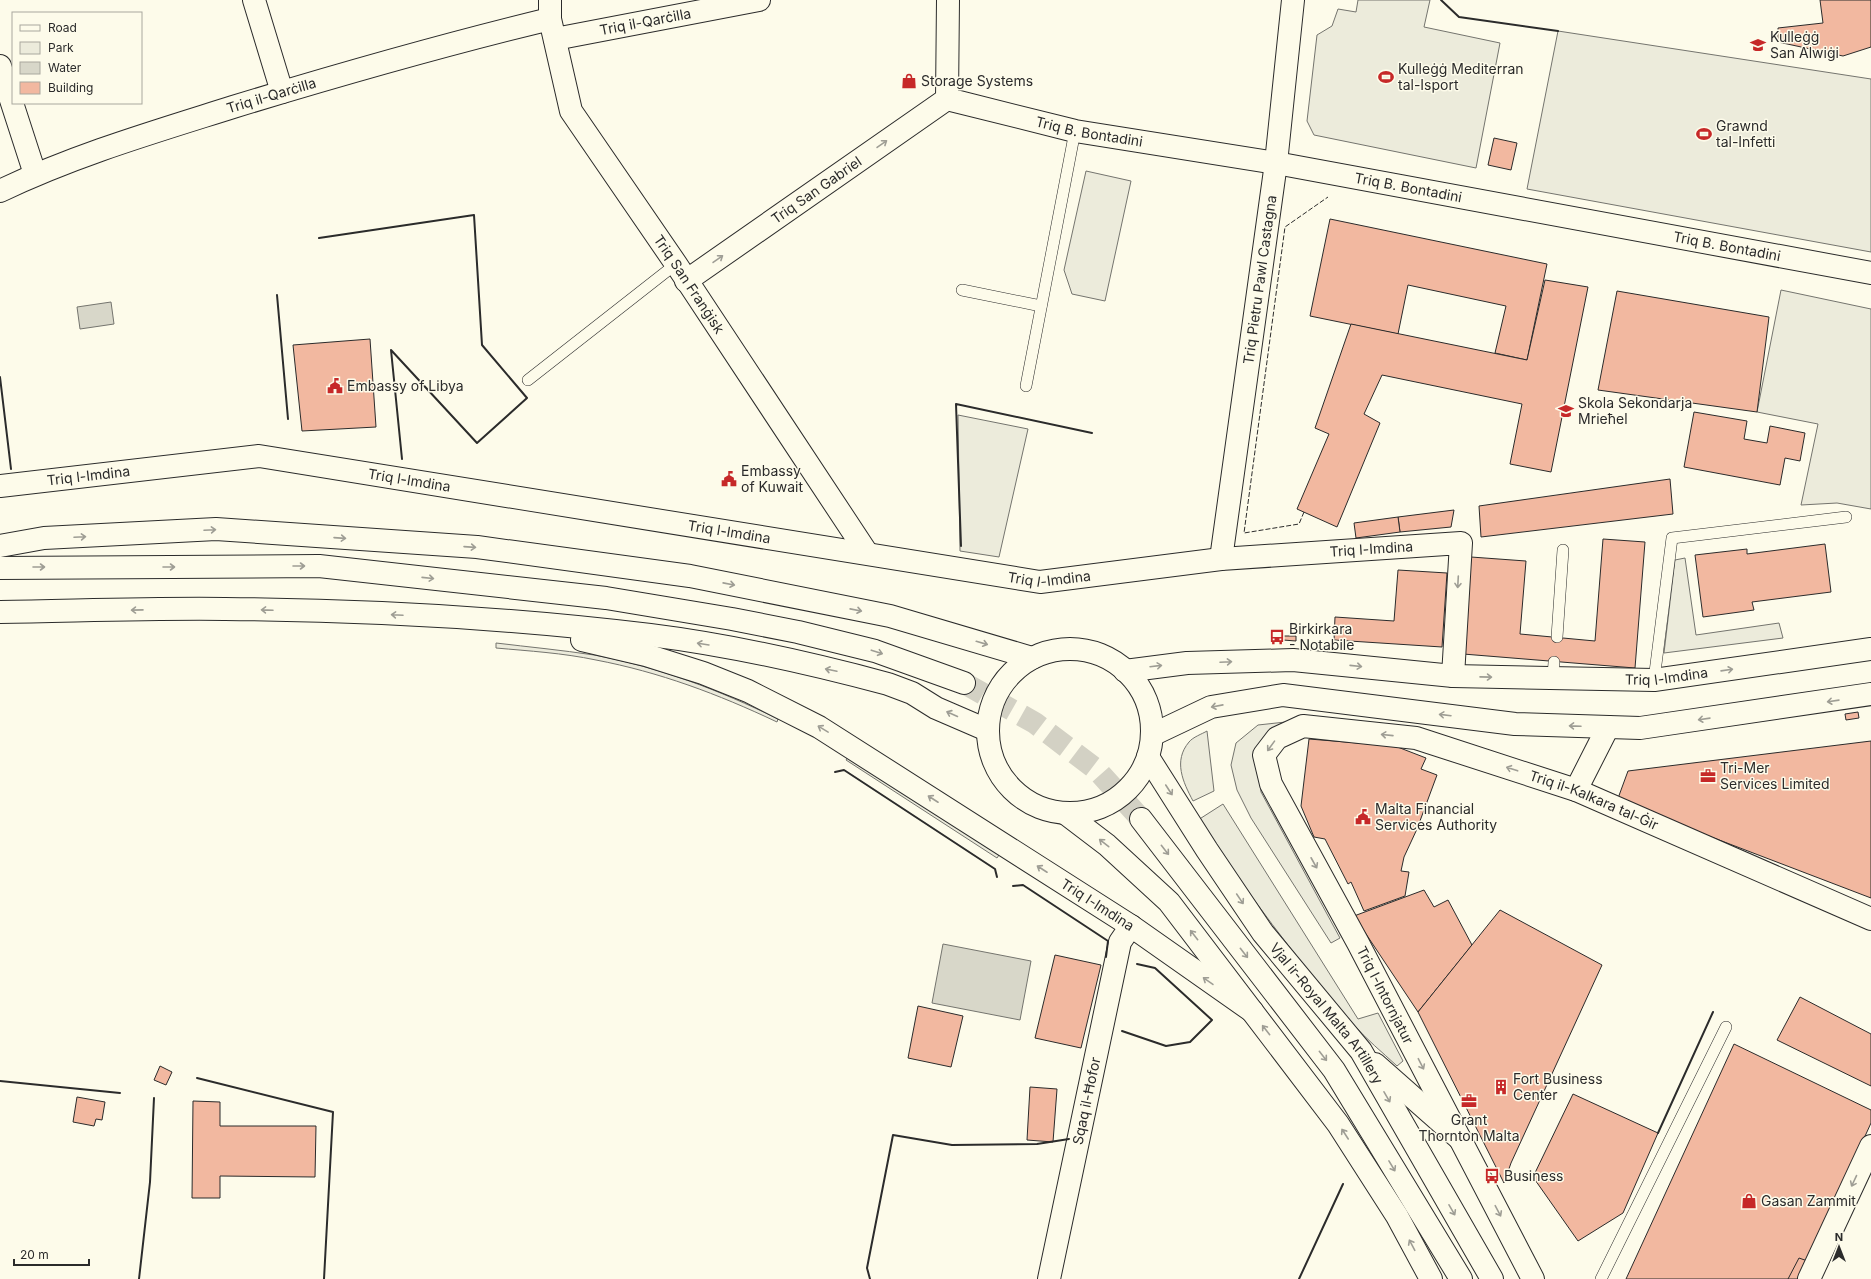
<svg xmlns="http://www.w3.org/2000/svg" width="1871" height="1279" font-family="Inter,sans-serif">
	<style>
		.green { fill: #ecebdb; stroke: #74746e }
		.water { fill: #d8d7c9; stroke: #74746e }
		.building { fill: #f2b8a0; stroke: #2b2b2b }
		.lines { fill: none; stroke-linecap: round; stroke-linejoin: round }
		.highway-tunnel { stroke: #d3d1c4; stroke-width: 22; stroke-dasharray: 22 11; stroke-linecap: butt }
		.lane-casing { stroke: #2b2b2b; stroke-width: 12 }
		.street-casing { stroke: #2b2b2b; stroke-width: 24 }
		.secondary-casing { stroke: #2b2b2b; stroke-width: 24 }
		.highway-casing { stroke: #2b2b2b; stroke-width: 24 }
		.lane { stroke: #fdfbea; stroke-width: 11 }
		.street { stroke: #fdfbea; stroke-width: 22 }
		.secondary { stroke: #fdfbea; stroke-width: 22 }
		.highway { stroke: #fdfbea; stroke-width: 22 }
		.fence { stroke: #2b2b2b; stroke-width: 1; stroke-dasharray: 5 2; stroke-linecap: butt }
		.wall { stroke: #2b2b2b; stroke-width: 2 }
		.oneway { stroke: #9e9d94 }
		.labels { text-anchor: middle; stroke-width: 3; stroke-linejoin: round; paint-order: stroke }
		.street-label { font-size: 14px; fill: #2b2b2b; stroke: #fdfbea }
		.poi-label { font-size: 14px; fill: #2b2b2b; stroke: #fdfbea; text-anchor: start }
	</style>
	<rect width="100%" height="100%" fill="#fdfbea"/>
	<!-- green -->
	<g class="green">
		<path d="M1358,0H1430L1424,27L1500,43L1476,168L1314,135L1307,121L1317,35L1332,26L1338,9L1356,12Z"/>
		<path d="M1558,31L1871,79V252L1527,189Z"/>
		<path d="M1086,171L1131,181L1105,301L1072,294L1064,270Z"/>
		<path d="M1781,290L1871,309V509L1837,503L1801,505L1818,424L1757,412Z"/>
		<path d="M958,415L1028,429L999,557L960,551Z"/>
		<path d="M1685,558L1696,635L1779,623L1783,638L1664,653L1675,560Z"/>
		<path d="M496,643C529,647 561,650 594,655C659,667 719,690 778,719L777,722C718,694 659,672 596,660C563,653 529,651 496,648Z"/>
		<path d="M1295,721L1270,729L1256,753L1261,792L1340,938L1331,943L1251,818L1237,790L1231,765L1236,743L1258,725Z"/>
		<path d="M1207,731L1214,791L1193,801C1183,782 1173,761 1189,742C1193,737 1202,734 1207,731Z"/>
		<path d="M848,757L999,855L997,858L846,760Z"/>
		<path d="M1223,804L1358,1019L1378,1013L1403,1061L1397,1066C1382,1052 1366,1039 1353,1024C1296,960 1246,890 1198,820Z"/>
	</g>
	<!-- water -->
	<g class="water">
		<path d="M111,302L114,324L80,329L77,307Z"/>
		<path d="M943,944L1031,961L1020,1020L932,1003Z"/>
	</g>
	<!-- building -->
	<g class="building">
		<path d="M1820,0H1871V47L1843,56L1778,42V28L1823,23Z"/>
		<path d="M1494,138L1517,143L1511,170L1488,165Z"/>
		<path d="M1330,219L1547,264L1527,360L1495,353L1506,306L1408,285L1398,334L1310,316Z"/>
		<path d="M1545,280L1588,287L1551,472L1510,464L1522,404L1382,375L1364,414L1380,423L1337,527L1297,509L1329,434L1315,428L1351,324L1527,360Z"/>
		<path d="M1617,291L1769,317L1757,412L1598,390Z"/>
		<path d="M370,339L376,427L302,431L293,345Z"/>
		<path d="M1694,412L1747,421L1744,439L1767,443L1770,426L1805,433L1800,461L1785,458L1780,485L1684,467Z"/>
		<path d="M1670,479L1673,514L1481,537L1479,506Z"/>
		<path d="M1454,510L1451,527L1400,532L1398,517Z"/>
		<path d="M1398,517L1400,532L1356,538L1354,523Z"/>
		<path d="M1603,539L1645,542L1635,668L1463,654L1471,557L1526,561L1520,634L1595,641Z"/>
		<path d="M1825,544L1831,592L1752,602L1754,610L1703,617L1695,555L1747,549V554Z"/>
		<path d="M1398,570L1447,573L1442,647L1334,640L1335,617L1394,621Z"/>
		<path d="M1283,636H1296V641L1283,640Z"/>
		<path d="M1858,712L1859,718L1846,720L1845,714Z"/>
		<path d="M1309,739L1395,746L1426,758L1421,769L1437,775L1417,829L1404,857L1401,871L1409,872L1405,896L1364,911L1351,882L1348,884L1325,839L1314,837L1301,806Z"/>
		<path d="M1871,741V898L1617,801L1628,771Z"/>
		<path d="M1424,890L1434,907L1448,900L1472,945L1418,1012L1354,916Z"/>
		<path d="M1500,910L1602,965L1511,1163L1504,1183L1418,1012Z"/>
		<path d="M1055,955L1101,965L1081,1048L1035,1038Z"/>
		<path d="M1800,997L1871,1034V1086L1777,1040Z"/>
		<path d="M918,1006L963,1016L951,1067L908,1058Z"/>
		<path d="M1734,1044L1871,1110V1123L1800,1279H1626Z"/>
		<path d="M160,1066L172,1072L166,1085L154,1080Z"/>
		<path d="M1030,1087L1057,1089L1053,1142L1027,1140Z"/>
		<path d="M1573,1094L1658,1133L1623,1213L1578,1241L1533,1177Z"/>
		<path d="M77,1097L105,1102L102,1120L96,1119L94,1126L73,1122Z"/>
		<path d="M193,1101L220,1102V1126H316L315,1177L220,1176V1198H192Z"/>
		<path d="M1799,1258L1816,1264L1808,1279H1788Z"/>
	</g>
	<g class="lines">
		<!-- highway-tunnel -->
		<path class="highway-tunnel" d="M964,683L1035,723L1097,770L1141,819"/>
		<defs>
			<g id="lane">
				<path d="M962,290L1041,306"/>
				<path d="M528,380L676,264"/>
				<path d="M1026,386L1075,131"/>
				<path d="M1557,637L1563,550"/>
				<path d="M1553,678L1554,662"/>
				<path d="M1654,680L1672,538L1846,517"/>
				<path d="M1601,1279L1726,1027"/>
			</g>
			<g id="street">
				<path d="M254,0L282,92"/>
				<path id="s1" d="M550,0V19L571,111L676,264L867,553"/>
				<path id="s2" d="M555,39L759,0"/>
				<path d="M0,66L35,174"/>
				<path id="s3" d="M947,99L1075,131L1276,163L1871,273"/>
				<path d="M947,99L948,0"/>
				<path id="s4" d="M0,191C75,155 154,132 233,107C338,75 443,45 550,19"/>
				<path id="s5" d="M686,281L947,99"/>
				<path id="s6" d="M0,486L259,456L1040,582L1221,559L1461,543L1453,676"/>
				<path id="s7" d="M1221,559L1276,163L1293,0"/>
				<path d="M1576,790L1608,727"/>
				<path id="s8" d="M1049,1279L1120,942L1131,926"/>
				<path id="s9" d="M1533,1279L1358,943L1271,784L1264,755L1277,738L1303,726L1416,738L1576,790L1871,919"/>
				<path d="M1809,1279L1871,1146"/>
			</g>
			<g id="secondary">
				<path id="s10" d="M1125,671L1187,663L1293,660L1453,676L1654,680L1871,649"/>
				<path d="M1152,735L1211,707L1283,695L1515,724L1640,728L1871,694"/>
			</g>
			<g id="highway">
				<path d="M0,546L44,538L216,529L477,547L690,576L890,616L1032,658"/>
				<path d="M0,568L319,566L606,598L732,619L798,632L875,651L964,683"/>
				<path d="M0,612C75,611 150,608 225,609C366,610 510,618 650,635C730,645 810,663 888,684L912,693L936,708L987,730"/>
				<path id="s11" d="M582,640L646,655L703,673L748,691L819,727L1131,926L1252,1011"/>
				<circle cx="1070" cy="731" r="82"/>
				<path id="s12" d="M1148,757L1207,850L1263,933L1361,1051L1492,1279"/>
				<path d="M1065,813L1107,845L1169,902L1338,1124L1397,1216L1431,1279"/>
				<path d="M1141,819L1334,1070L1461,1279"/>
				<path d="M1375,1064L1460,1139"/>
			</g>
		</defs>
		<!-- lane casing -->
		<use href="#lane" class="lane-casing"/>
		<!-- street casing -->
		<use href="#street" class="street-casing"/>
		<!-- secondary casing -->
		<use href="#secondary" class="secondary-casing"/>
		<!-- highway casing -->
		<use href="#highway" class="highway-casing"/>
		<!-- lane -->
		<use href="#lane" class="lane"/>
		<!-- street -->
		<use href="#street" class="street"/>
		<!-- secondary -->
		<use href="#secondary" class="secondary"/>
		<!-- highway -->
		<use href="#highway" class="highway"/>
		<!-- fence -->
		<path class="fence" d="M1304,512L1299,524L1244,533L1285,227L1328,197"/>
		<!-- wall -->
		<g class="wall">
			<path d="M1441,0L1459,17L1558,31"/>
			<path d="M319,238L474,215L482,345L527,398L477,443L391,350L402,459"/>
			<path d="M277,295L288,419"/>
			<path d="M0,377L11,469"/>
			<path d="M961,546L956,404L1092,433"/>
			<path d="M835,772L844,770L995,869L997,877"/>
			<path d="M1013,886L1023,885L1108,941L1106,957"/>
			<path d="M1122,1031L1166,1046L1190,1042L1212,1020L1155,968L1137,964"/>
			<path d="M197,1078L333,1112L324,1279"/>
			<path d="M0,1081L120,1093"/>
			<path d="M1658,1133L1713,1012"/>
			<path d="M139,1279L150,1182L154,1098"/>
			<path d="M870,1279L867,1268L893,1135L952,1145L1037,1144L1069,1139"/>
			<path d="M1299,1279L1343,1184"/>
		</g>
	</g>
	<!-- one-way arrows -->
	<defs><path id="oneway-shaft" d="M-6 0H5M1.5-3L5.5 0L1.5 3" fill="none" stroke-width="1.6" stroke-linecap="round" stroke-linejoin="round"/></defs>
	<g class="oneway">
		<use href="#oneway-shaft" transform="translate(882 144) rotate(-35)"/>
		<use href="#oneway-shaft" transform="translate(718 259) rotate(-35)"/>
		<use href="#oneway-shaft" transform="translate(210 530) rotate(-3)"/>
		<use href="#oneway-shaft" transform="translate(80 537) rotate(-3)"/>
		<use href="#oneway-shaft" transform="translate(340 538) rotate(4)"/>
		<use href="#oneway-shaft" transform="translate(470 547) rotate(4)"/>
		<use href="#oneway-shaft" transform="translate(299 566)"/>
		<use href="#oneway-shaft" transform="translate(39 567)"/>
		<use href="#oneway-shaft" transform="translate(169 567)"/>
		<use href="#oneway-shaft" transform="translate(428 578) rotate(6)"/>
		<use href="#oneway-shaft" transform="translate(1458 582) rotate(93)"/>
		<use href="#oneway-shaft" transform="translate(729 584) rotate(11)"/>
		<use href="#oneway-shaft" transform="translate(137 610) rotate(179)"/>
		<use href="#oneway-shaft" transform="translate(267 610) rotate(-178)"/>
		<use href="#oneway-shaft" transform="translate(856 610) rotate(11)"/>
		<use href="#oneway-shaft" transform="translate(397 615) rotate(-177)"/>
		<use href="#oneway-shaft" transform="translate(982 643) rotate(16)"/>
		<use href="#oneway-shaft" transform="translate(703 644) rotate(-171)"/>
		<use href="#oneway-shaft" transform="translate(877 652) rotate(18)"/>
		<use href="#oneway-shaft" transform="translate(1226 662) rotate(-3)"/>
		<use href="#oneway-shaft" transform="translate(1156 666) rotate(-7)"/>
		<use href="#oneway-shaft" transform="translate(1356 666) rotate(6)"/>
		<use href="#oneway-shaft" transform="translate(831 670) rotate(-168)"/>
		<use href="#oneway-shaft" transform="translate(1727 670) rotate(-8)"/>
		<use href="#oneway-shaft" transform="translate(1486 677) rotate(1)"/>
		<use href="#oneway-shaft" transform="translate(1833 701) rotate(172)"/>
		<use href="#oneway-shaft" transform="translate(1217 706) rotate(169)"/>
		<use href="#oneway-shaft" transform="translate(952 714) rotate(-156)"/>
		<use href="#oneway-shaft" transform="translate(1445 715) rotate(-173)"/>
		<use href="#oneway-shaft" transform="translate(1704 719) rotate(172)"/>
		<use href="#oneway-shaft" transform="translate(1575 726) rotate(-178)"/>
		<use href="#oneway-shaft" transform="translate(823 729) rotate(-149)"/>
		<use href="#oneway-shaft" transform="translate(1387 735) rotate(-174)"/>
		<use href="#oneway-shaft" transform="translate(1271 746) rotate(126)"/>
		<use href="#oneway-shaft" transform="translate(1512 769) rotate(-162)"/>
		<use href="#oneway-shaft" transform="translate(1169 790) rotate(57)"/>
		<use href="#oneway-shaft" transform="translate(933 799) rotate(-147)"/>
		<use href="#oneway-shaft" transform="translate(1104 843) rotate(-142)"/>
		<use href="#oneway-shaft" transform="translate(1165 850) rotate(52)"/>
		<use href="#oneway-shaft" transform="translate(1314 863) rotate(61)"/>
		<use href="#oneway-shaft" transform="translate(1042 869) rotate(-147)"/>
		<use href="#oneway-shaft" transform="translate(1240 899) rotate(56)"/>
		<use href="#oneway-shaft" transform="translate(1194 935) rotate(-128)"/>
		<use href="#oneway-shaft" transform="translate(1244 953) rotate(52)"/>
		<use href="#oneway-shaft" transform="translate(1208 981) rotate(-145)"/>
		<use href="#oneway-shaft" transform="translate(1266 1030) rotate(-128)"/>
		<use href="#oneway-shaft" transform="translate(1323 1056) rotate(52)"/>
		<use href="#oneway-shaft" transform="translate(1421 1064) rotate(63)"/>
		<use href="#oneway-shaft" transform="translate(1387 1097) rotate(60)"/>
		<use href="#oneway-shaft" transform="translate(1345 1134) rotate(-123)"/>
		<use href="#oneway-shaft" transform="translate(1392 1166) rotate(59)"/>
		<use href="#oneway-shaft" transform="translate(1854 1181) rotate(115)"/>
		<use href="#oneway-shaft" transform="translate(1452 1210) rotate(60)"/>
		<use href="#oneway-shaft" transform="translate(1498 1211) rotate(62)"/>
		<use href="#oneway-shaft" transform="translate(1412 1245) rotate(-118)"/>
	</g>
	<!-- icons -->
	<defs>
		<symbol id="school-bare" viewBox="-9 -9 18 18"><path d="M0-5L7-2L0 1L-7-2ZM-4 1L0 2.5L4 1V4Q0 6-4 4Z" fill="#c62828" stroke="#fdfbea" stroke-width="2.5" paint-order="stroke"/></symbol>
		<symbol id="stadium-bare" viewBox="-9 -9 18 18"><path d="M0-5a6.5 5 0 1 0 0 10a6.5 5 0 1 0 0-10ZM-3.5-1.8h7v3.6h-7Z" fill="#c62828" stroke="#fdfbea" stroke-width="2.5" paint-order="stroke"/></symbol>
		<symbol id="shop-bare" viewBox="-9 -9 18 18"><path d="M-5-2.5h2.3a2.7 3.5 0 0 1 5.4 0H5L5.5 6h-11ZM-1.5-2.5h3a1.5 2.3 0 0 0-3 0Z" fill="#c62828" stroke="#fdfbea" stroke-width="2.5" paint-order="stroke"/></symbol>
		<symbol id="civic-bare" viewBox="-9 -9 18 18"><path d="M-.6-6.5H3V-4.5H.6V-3L4-1V1h2V6H-6V1h2V-1L-.6-3ZM-1.2 2.5V6h2.4V2.5Z" fill="#c62828" stroke="#fdfbea" stroke-width="2.5" paint-order="stroke"/></symbol>
		<symbol id="bus-bare" viewBox="-9 -9 18 18"><path d="M-5-6H5V4H4V6H2V4H-2V6H-4V4H-5ZM-3.5-4V0h7V-4ZM-3.5 1.2v1.5H-2V1.2ZM2 1.2v1.5H3.5V1.2Z" fill="#c62828" stroke="#fdfbea" stroke-width="2.5" paint-order="stroke"/></symbol>
		<symbol id="office-bare" viewBox="-9 -9 18 18"><path d="M-6-3h4V-5.5h4V-3h4V5H-6ZM-1-4.5V-3h2v-1.5ZM-6 0V1H6V0Z" fill="#c62828" stroke="#fdfbea" stroke-width="2.5" paint-order="stroke"/></symbol>
		<symbol id="building-bare" viewBox="-9 -9 18 18"><path d="M-4-6H4V6H1V3H-1V6H-4ZM-2.5-4.3h1.7v1.8h-1.7ZM.8-4.3h1.7v1.8H.8ZM-2.5-1h1.7V.8h-1.7ZM.8-1h1.7V.8H.8Z" fill="#c62828" stroke="#fdfbea" stroke-width="2.5" paint-order="stroke"/></symbol>
	</defs>
	<g fill-rule="evenodd">
		<use href="#school-bare" x="1747" y="34" width="22" height="22"/>
		<use href="#stadium-bare" x="1375" y="66" width="22" height="22"/>
		<use href="#shop-bare" x="898" y="70" width="22" height="22"/>
		<use href="#stadium-bare" x="1693" y="123" width="22" height="22"/>
		<use href="#civic-bare" x="324" y="375" width="22" height="22"/>
		<use href="#school-bare" x="1555" y="400" width="22" height="22"/>
		<use href="#civic-bare" x="718" y="468" width="22" height="22"/>
		<use href="#bus-bare" x="1266" y="626" width="22" height="22"/>
		<use href="#office-bare" x="1697" y="765" width="22" height="22"/>
		<use href="#civic-bare" x="1352" y="806" width="22" height="22"/>
		<use href="#building-bare" x="1490" y="1076" width="22" height="22"/>
		<use href="#office-bare" x="1458" y="1090" width="22" height="22"/>
		<use href="#bus-bare" x="1481" y="1165" width="22" height="22"/>
		<use href="#shop-bare" x="1738" y="1190" width="22" height="22"/>
	</g>
	<g class="labels">
		<!-- street labels -->
		<g class="street-label">
			<text dy="5" stroke="none"><textPath href="#s2" startOffset="92">Triq il-Qarċilla</textPath></text>
			<text dy="5" stroke="none"><textPath href="#s4" startOffset="288">Triq il-Qarċilla</textPath></text>
			<text dy="5" stroke="none"><textPath href="#s3" startOffset="146">Triq B. Bontadini</textPath></text>
			<text dy="5" stroke="none"><textPath href="#s3" startOffset="470">Triq B. Bontadini</textPath></text>
			<text dy="5" stroke="none"><textPath href="#s5" startOffset="159">Triq San Gabriel</textPath></text>
			<text dy="5" stroke="none"><textPath href="#s3" startOffset="794">Triq B. Bontadini</textPath></text>
			<text dy="5" stroke="none"><textPath href="#s7" startOffset="282">Triq Pietru Pawl Castagna</textPath></text>
			<text dy="5" stroke="none"><textPath href="#s1" startOffset="323">Triq San Franġisk</textPath></text>
			<text dy="5" stroke="none"><textPath href="#s6" startOffset="89">Triq l-Imdina</textPath></text>
			<text dy="5" stroke="none"><textPath href="#s6" startOffset="413">Triq l-Imdina</textPath></text>
			<text dy="5" stroke="none"><textPath href="#s6" startOffset="737">Triq l-Imdina</textPath></text>
			<text dy="5" stroke="none"><textPath href="#s6" startOffset="1385">Triq l-Imdina</textPath></text>
			<text dy="5" stroke="none"><textPath href="#s6" startOffset="1061">Triq l-Imdina</textPath></text>
			<text dy="5" stroke="none"><textPath href="#s10" startOffset="543">Triq l-Imdina</textPath></text>
			<text dy="5" stroke="none"><textPath href="#s9" startOffset="942">Triq il-Kalkara tal-Ġir</textPath></text>
			<text dy="5" stroke="none"><textPath href="#s11" startOffset="584">Triq l-Imdina</textPath></text>
			<text transform="translate(1385 995) rotate(63)" y="5">Triq l-Intornjatur</text>
			<text dy="5" stroke="none"><textPath href="#s12" startOffset="313">Vjal ir-Royal Malta Artillery</textPath></text>
			<text dy="5" stroke="none"><textPath href="#s8" startOffset="182">Sqaq il-Ħofor</textPath></text>
		</g>
		<!-- poi labels -->
		<g class="poi-label">
			<text x="1770" y="42">Kulleġġ<tspan x="1770" dy="16">San Alwiġi</tspan></text>
			<text x="1398" y="74">Kulleġġ Mediterran<tspan x="1398" dy="16">tal-Isport</tspan></text>
			<text x="921" y="86">Storage Systems</text>
			<text x="1716" y="131">Grawnd<tspan x="1716" dy="16">tal-Infetti</tspan></text>
			<text x="347" y="391">Embassy of Libya</text>
			<text x="1578" y="408">Skola Sekondarja<tspan x="1578" dy="16">Mrieħel</tspan></text>
			<text x="741" y="476">Embassy<tspan x="741" dy="16">of Kuwait</tspan></text>
			<text x="1289" y="634">Birkirkara<tspan x="1289" dy="16">- Notabile</tspan></text>
			<text x="1720" y="773">Tri-Mer<tspan x="1720" dy="16">Services Limited</tspan></text>
			<text x="1375" y="814">Malta Financial<tspan x="1375" dy="16">Services Authority</tspan></text>
			<text x="1513" y="1084">Fort Business<tspan x="1513" dy="16">Center</tspan></text>
			<text x="1469" y="1125" text-anchor="middle">Grant<tspan x="1469" dy="16">Thornton Malta</tspan></text>
			<text x="1504" y="1181">Business</text>
			<text x="1761" y="1206">Gasan Zammit</text>
		</g>
	</g>
	<!-- legend -->
	<rect x="12" y="12" width="130" height="92" fill="#fdfbea" stroke="#a9a89e"/>
	<rect x="20" y="25" width="20" height="6" fill="#fdfbea" stroke="#a9a89e"/>
	<text x="48" y="32" font-size="12" fill="#2b2b2b">Road</text>
	<rect x="20" y="42" width="20" height="12" fill="#ecebdb" stroke="#a9a89e"/>
	<text x="48" y="52" font-size="12" fill="#2b2b2b">Park</text>
	<rect x="20" y="62" width="20" height="12" fill="#d8d7c9" stroke="#a9a89e"/>
	<text x="48" y="72" font-size="12" fill="#2b2b2b">Water</text>
	<rect x="20" y="82" width="20" height="12" fill="#f2b8a0" stroke="#a9a89e"/>
	<text x="48" y="92" font-size="12" fill="#2b2b2b">Building</text>
	<!-- north arrow -->
	<g transform="translate(1839 1247)" stroke="#fdfbea" stroke-width="3" paint-order="stroke">
	<path d="M0-3L7 15L0 10L-7 15Z" fill="#2b2b2b"/>
	<text y="-6" font-size="11" font-weight="bold" text-anchor="middle" fill="#2b2b2b">N</text>
	</g>
	<!-- scale -->
	<path d="M14 1259v6h75v-6" fill="none" stroke="#2b2b2b" stroke-width="2"/>
	<text x="20" y="1259" font-size="12" fill="#2b2b2b" stroke="#fdfbea" stroke-width="3" paint-order="stroke">20 m</text>
</svg>
